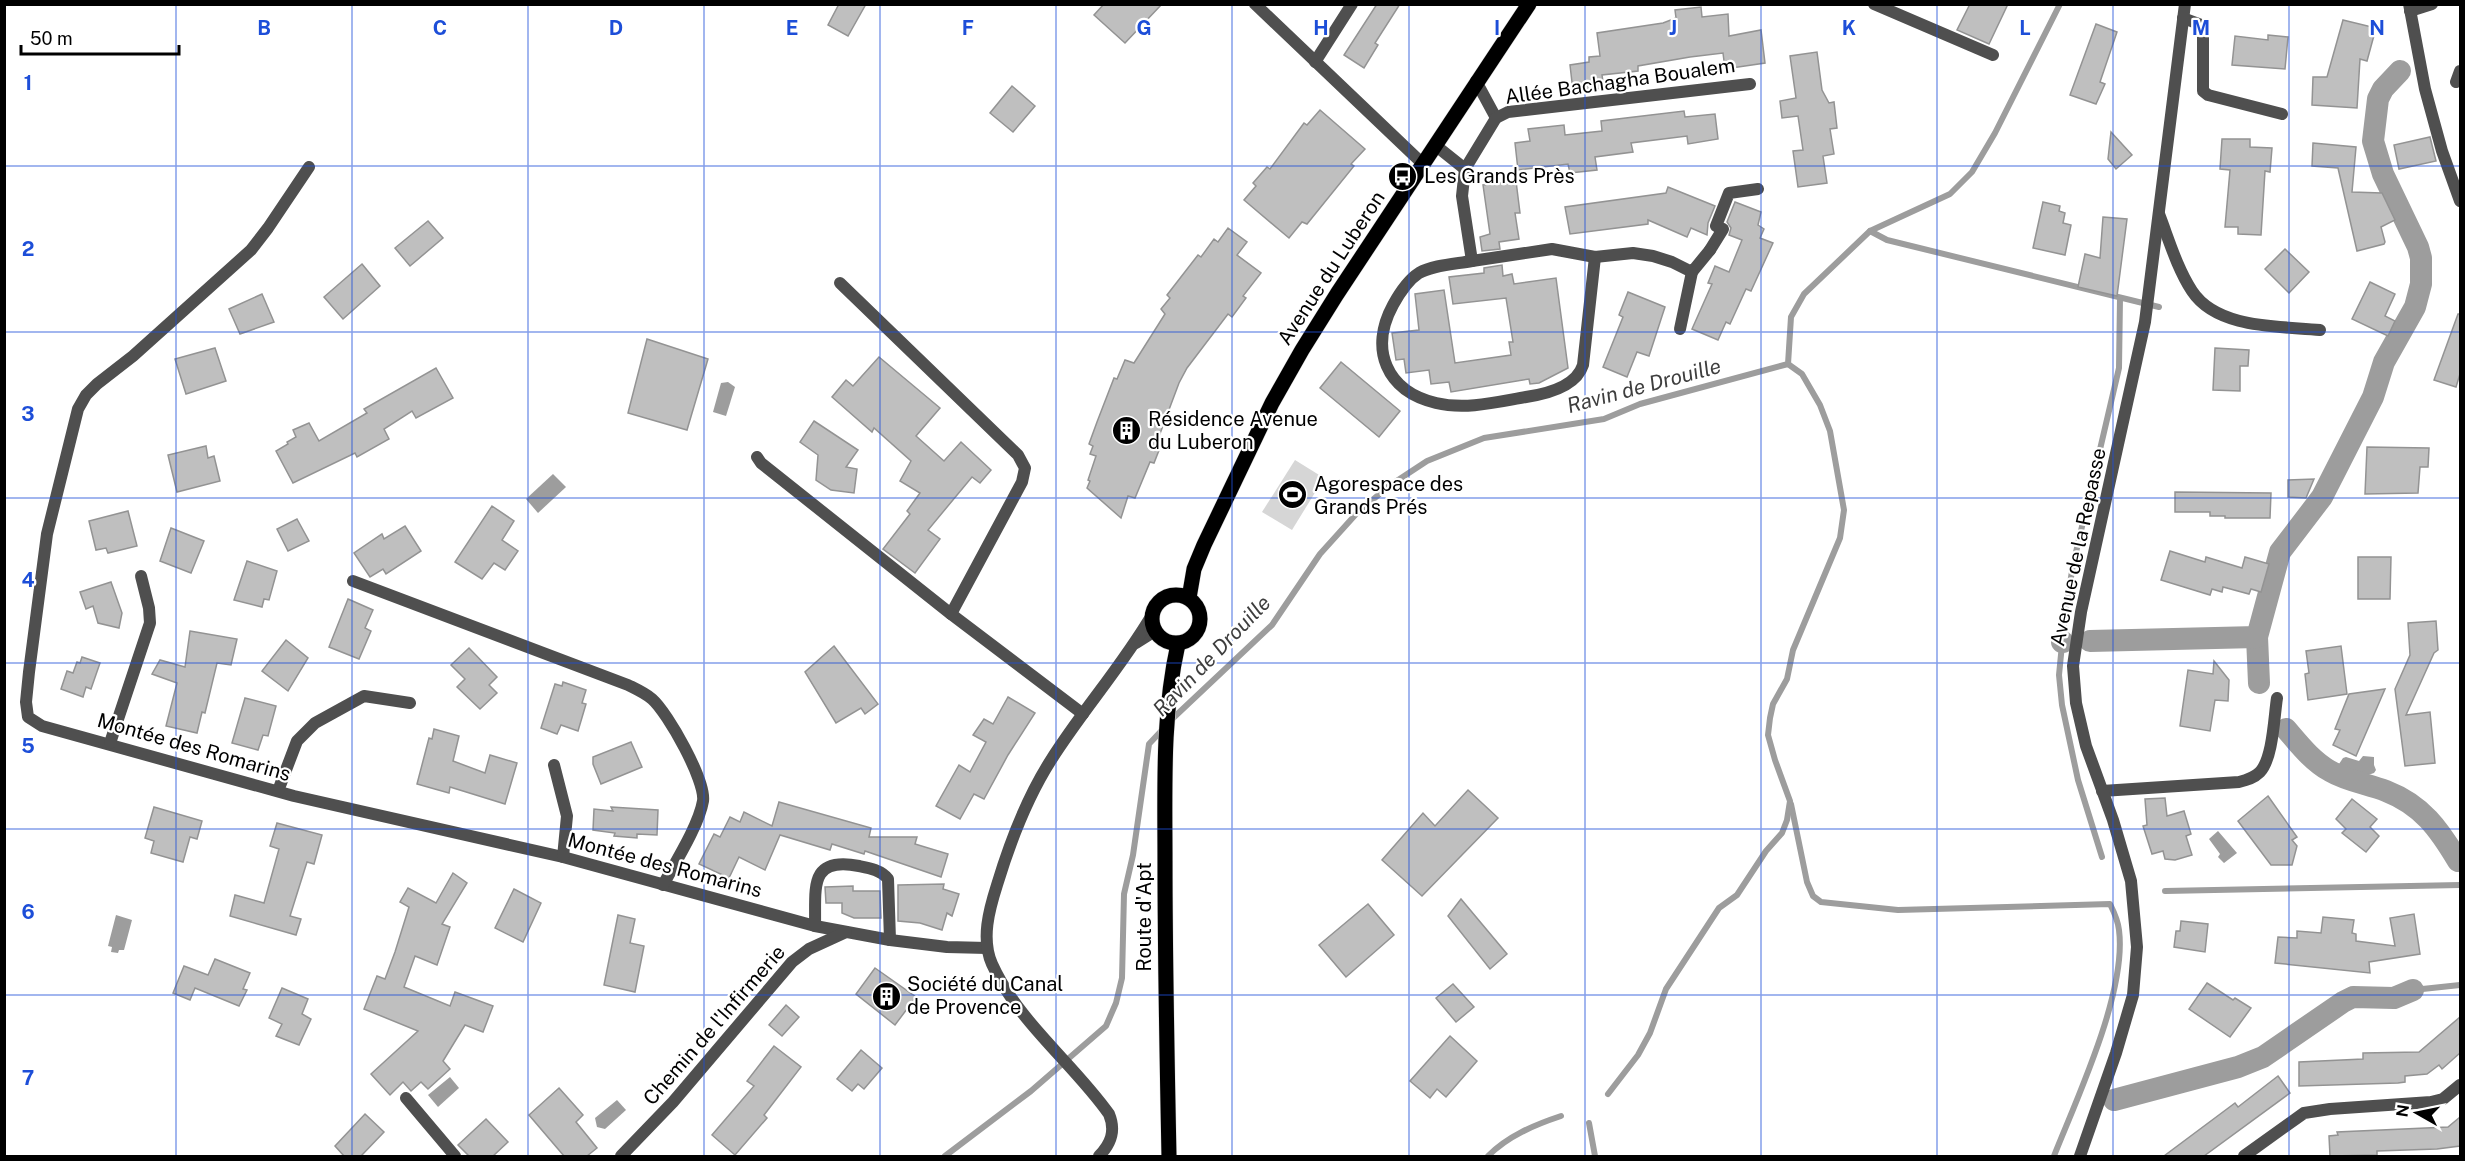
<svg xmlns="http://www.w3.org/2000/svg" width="2465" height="1161" font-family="'Public Sans',sans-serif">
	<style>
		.green { fill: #d6d6d6 }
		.water { fill: #9d9d9d }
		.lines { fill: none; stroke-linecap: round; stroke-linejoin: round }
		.stream { stroke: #9d9d9d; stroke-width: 6 }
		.canal { stroke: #9d9d9d; stroke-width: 22 }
		.building { fill: #bfbfbf; stroke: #939393; stroke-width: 1.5 }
		.primary-casing { stroke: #dbdbdb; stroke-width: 16 }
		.pedestrian { stroke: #4f4f4f; stroke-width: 12 }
		.minor { stroke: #4f4f4f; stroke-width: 12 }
		.tertiary { stroke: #4f4f4f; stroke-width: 12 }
		.primary { stroke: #000; stroke-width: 15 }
		.grid { fill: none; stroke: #1d4ed8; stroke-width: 1.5; stroke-opacity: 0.55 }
		.labels { text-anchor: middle; stroke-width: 4.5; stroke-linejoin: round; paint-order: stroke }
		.street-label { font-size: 20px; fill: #000; stroke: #fff }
		.poi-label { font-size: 20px; fill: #000; stroke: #fff; text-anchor: start }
		.water-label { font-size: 21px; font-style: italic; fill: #3e3e3e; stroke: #fff }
		.grid-label { font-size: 20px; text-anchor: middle; font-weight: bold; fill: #1d4ed8; stroke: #fff; stroke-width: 4.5; stroke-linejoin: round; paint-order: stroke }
	</style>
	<rect width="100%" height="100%" fill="#fff"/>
	<!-- green -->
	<path class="green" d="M1295,460L1324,478L1292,530L1262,512Z"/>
	<!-- water -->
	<g class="water">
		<path d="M728,382L735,387L726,416L713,412L721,383Z"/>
		<path d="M553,474L566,487L538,513L526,499Z"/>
		<path d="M2363,756L2374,757V765L2376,770L2374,773L2362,777L2359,772L2354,773L2341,768L2339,764L2343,758L2346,757L2359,761Z"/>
		<path d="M2218,831L2237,853L2224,863L2218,857L2220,854L2209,839Z"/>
		<path d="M116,915L132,920L124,950H119L118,953L111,952L112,947L108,946Z"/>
		<path d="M450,1077L459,1088L438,1107L428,1095Z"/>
		<path d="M617,1100L626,1110L605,1129L597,1127L595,1118Z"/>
	</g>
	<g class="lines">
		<!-- stream -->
		<g class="stream">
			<path d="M1870,231L1887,240L2159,307"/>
			<path d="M1170,721L1272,625L1320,554L1357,513L1389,486L1427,461L1484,438L1604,419L1640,404L1788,364L1791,317L1804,294L1870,231L1950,194L1972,172L1995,133L2060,4"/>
			<path d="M1791,804L1807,882L1813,896L1821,902L1898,910L2110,904C2114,912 2118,921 2119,930C2127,992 2077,1098 2054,1156"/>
			<path d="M2102,857L2078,780L2062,705L2059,675L2065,614L2073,565L2119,368L2120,298"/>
			<path d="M2165,891L2460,885"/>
			<path d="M2413,990L2460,985"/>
			<path d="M1608,1094L1638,1055L1650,1033L1666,989L1719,908L1737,895L1766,851L1782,833L1787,820L1790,801L1775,760L1768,735L1770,718L1773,704L1787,679L1793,650L1840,538L1844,510L1830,431L1820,405L1802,374L1788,364"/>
			<path d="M1589,1123L1595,1156"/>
			<path d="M945,1156L1031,1091L1106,1026L1116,1003L1122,978L1124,894L1133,855L1149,744L1164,728"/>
			<path d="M1488,1156C1508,1136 1534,1125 1561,1116"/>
		</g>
		<!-- canal -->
		<g class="canal">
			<path d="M2257,637L2259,683"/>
			<path d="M2090,641L2257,637L2280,552L2322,497L2373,397L2384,362L2415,307L2421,284V258L2418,247L2383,174L2373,141L2378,99L2383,89L2400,71"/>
			<path d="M2062,642H2063"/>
			<path d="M2286,729C2299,744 2312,761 2330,771C2347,781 2368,784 2386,791C2422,805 2439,829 2458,861"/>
			<path d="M2114,1100L2238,1067L2263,1057L2343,1002L2353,997L2394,998L2413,990"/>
		</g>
	</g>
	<!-- building -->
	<g class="building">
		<path d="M839,4H866L848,36L828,25Z"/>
		<path d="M1104,4H1162L1125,43L1094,15Z"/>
		<path d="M1377,4H1400L1375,43L1378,45L1364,68L1344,55Z"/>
		<path d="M1970,4H2008L1989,44L1957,30Z"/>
		<path d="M1701,7L1702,17L1728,14L1729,36L1761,30L1765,63L1725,69L1723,53L1690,57L1638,66V71L1602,75L1604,88L1573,91L1570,65L1589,62V57L1600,56L1597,33L1663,23L1676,18L1675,10Z"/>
		<path d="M2343,20L2376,28L2367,61L2360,59L2357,108L2312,105L2313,77H2327Z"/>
		<path d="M2096,24L2117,32L2100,82L2105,84L2096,104L2070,95Z"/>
		<path d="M2268,35L2288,37L2285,69L2232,65L2235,36L2268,40Z"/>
		<path d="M1817,52L1822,90L1829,103L1834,102L1837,128L1830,129L1834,154L1823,156L1827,183L1798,187L1793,151L1803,150L1798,116L1782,118L1780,101L1796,98L1790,56Z"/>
		<path d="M1012,86L1035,106L1013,132L990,113Z"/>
		<path d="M1320,110L1365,149L1351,164L1354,166L1307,224L1302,222L1289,238L1244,200L1256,186L1253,183L1267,167L1270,169L1304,123L1307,125Z"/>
		<path d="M1684,111L1685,117L1715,114L1718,139L1688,144L1687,136L1631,143L1633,152L1595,157L1597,170L1570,173L1568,164L1518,170L1515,143L1530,141L1528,129L1564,125L1565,135L1602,131L1601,121Z"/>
		<path d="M2111,132L2132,155L2116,169L2108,159Z"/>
		<path d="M2430,137L2436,161L2399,169L2394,145Z"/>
		<path d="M2222,139H2250V147L2272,148L2270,172L2265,171L2261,235L2238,234V227H2225L2230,170L2220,169Z"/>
		<path d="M2313,143L2356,147L2352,192L2382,193L2395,220L2381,227L2385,242L2384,244L2357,251L2338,168L2312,166Z"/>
		<path d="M1516,181L1520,213H1515L1519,239L1499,242L1500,249L1482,251L1480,237L1490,234L1483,185Z"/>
		<path d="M1668,187L1715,206L1708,223L1707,235L1691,228L1687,237L1648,220V224L1570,234L1565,207L1666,193Z"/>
		<path d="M1735,202L1761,212L1758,225L1764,229L1760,238L1773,243L1751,291L1746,289L1730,324L1726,322L1718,340L1692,329L1712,284L1708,283L1715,266L1729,272L1742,240L1729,235L1731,228L1727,222Z"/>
		<path d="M2043,202L2060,206L2059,211L2065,213L2063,223L2071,225L2065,255L2033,248Z"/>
		<path d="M2103,217L2127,219L2117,296L2078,287L2085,254L2100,258Z"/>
		<path d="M428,221L443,238L410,266L395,248Z"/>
		<path d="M1228,228L1247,242L1237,255L1261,273L1243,296L1246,298L1232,317L1228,314L1187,368L1179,383L1158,439L1163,440L1154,463L1150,462L1135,498L1128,496L1121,518L1087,488L1090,481L1088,480L1096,456L1090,454L1093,446L1089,444L1097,422L1114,378L1117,379L1125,360L1134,363L1165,314L1161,309L1170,298L1167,295L1198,255L1201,257L1214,239L1218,242Z"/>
		<path d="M2285,249L2309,272L2289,293L2265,269Z"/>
		<path d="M362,264L380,286L343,319L324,297Z"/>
		<path d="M1502,265L1503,276L1512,274L1514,284L1556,278L1568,368L1539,383L1530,384L1529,379L1451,392L1449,382L1431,384L1429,370L1406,373L1404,359L1396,360L1392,333L1419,330L1415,294L1444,290L1455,363L1511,355L1509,342H1513L1506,298L1453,304L1449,277L1484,273V268Z"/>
		<path d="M2370,282L2395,294L2385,316L2395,321L2388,336L2352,319Z"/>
		<path d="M1628,292L1665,307L1649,356L1637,352L1627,377L1603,367L1623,317L1619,315Z"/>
		<path d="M262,294L274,322L240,334L229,309Z"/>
		<path d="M2458,314H2460V374L2456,387L2434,380Z"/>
		<path d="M647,339L708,359L687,430L628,413Z"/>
		<path d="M215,348L226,381L186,394L175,359Z"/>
		<path d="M2215,348L2249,350L2248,366H2240V391L2213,390Z"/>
		<path d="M879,357L940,408L916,436L944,461L961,442L991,470L980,483L972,477L928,530L940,539L915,573L883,549L910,514L907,511L920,493L900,481L911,461L874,428L872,432L832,397L846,380L853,386Z"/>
		<path d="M1341,362L1400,411L1379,437L1320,388Z"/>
		<path d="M436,368L453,398L416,418L412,411L384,429L389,439L357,457L355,453L293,483L276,451L288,444L287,442L296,437L293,430L309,423L319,441L367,413L364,409Z"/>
		<path d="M814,421L858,450L846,467L857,469L854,493L831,490L816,480L818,455L800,442Z"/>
		<path d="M206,446L208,458L214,456L220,481L177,492L168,455Z"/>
		<path d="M2367,447L2429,448L2428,467H2420L2418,493L2365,494Z"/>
		<path d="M2314,479L2306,498L2288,497V480Z"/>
		<path d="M2175,492L2271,493L2270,518H2225V516H2210V512H2175Z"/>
		<path d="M492,506L514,521L502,540L518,551L505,570L494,563L482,579L455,562Z"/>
		<path d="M128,511L137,546L108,553L106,548L96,550L89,521Z"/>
		<path d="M297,519L309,541L288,551L277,529Z"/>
		<path d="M405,526L421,551L386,574L383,569L370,577L354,553L382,534L384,539Z"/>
		<path d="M171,528L204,541L191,573L160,561Z"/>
		<path d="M2170,551L2205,562L2206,557L2242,568L2245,557L2269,564L2261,592L2251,589L2249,594L2223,587L2222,592L2212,589L2210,595L2161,580Z"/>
		<path d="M2358,557H2391L2390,599H2358Z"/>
		<path d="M247,561L277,571L269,600L264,599L262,607L234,600Z"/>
		<path d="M111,582L122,613L119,628L98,623L93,606L86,609L80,592Z"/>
		<path d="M348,599L373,610L365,628L371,631L359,659L329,647Z"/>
		<path d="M2436,621L2438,650L2434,653L2406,715L2430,712L2435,763L2405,766L2395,689L2410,655L2408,623Z"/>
		<path d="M190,631L237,639L231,665L217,663L205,713L202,712L197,733L166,726L177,683L152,674L160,660L185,667Z"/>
		<path d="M286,640L308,658L288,691L262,671Z"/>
		<path d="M834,646L878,704L865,714L861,708L836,723L805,672Z"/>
		<path d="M2341,646L2347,694L2308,700L2305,674L2309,673L2306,651Z"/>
		<path d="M469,648L497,677L489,685L497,693L480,709L457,687L465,679L451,665Z"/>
		<path d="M82,657L100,663L91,689L86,687L83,697L61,689L67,671L73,673L77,662L80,663Z"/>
		<path d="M2214,661L2229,680L2228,701L2215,700L2210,731L2180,726L2188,670L2213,674Z"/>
		<path d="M563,682L586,690L582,703L586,704L578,731L561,725L557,734L541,728L555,684L562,686Z"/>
		<path d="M2385,689L2356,756L2333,745L2340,730L2335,729L2349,694Z"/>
		<path d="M1008,697L1035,713L1008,755L984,799L974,794L960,819L936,806L959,765L970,772L986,742L973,735L984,719L993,724Z"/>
		<path d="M245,698L276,706L268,736L263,735L258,750L232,743Z"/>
		<path d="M434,729L459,736L453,761L485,773L490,755L517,763L505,804L450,787L449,793L417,784L429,738L432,739Z"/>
		<path d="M631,742L642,767L601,784L593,764V757Z"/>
		<path d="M1468,790L1498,818L1422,896L1382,860L1423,813L1435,826Z"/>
		<path d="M2268,796L2297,837L2292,840L2297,846L2292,865H2271L2238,821Z"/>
		<path d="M2165,798L2167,816L2184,811L2191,834L2186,836L2192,855L2175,860L2165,859L2163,851L2152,854L2143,826L2147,825L2145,799Z"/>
		<path d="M2352,799L2377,819L2370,827L2379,836L2366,852L2342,833L2346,829L2336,819Z"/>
		<path d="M779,802L871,828L869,837H917L915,844L948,854L941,877L865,851L864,854L832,844L830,850L780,835L765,870L739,857L729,878L699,864L714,834L720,837L730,817L740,822L744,812L772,826Z"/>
		<path d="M154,807L202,821L197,839L190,837L183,862L151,853L154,841L145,838Z"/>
		<path d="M611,807L658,810L657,835L637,834V838L614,836L615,833L593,830L594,809L613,811Z"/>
		<path d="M277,823L322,835L314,864L307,862L290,916L301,919L296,935L230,916L235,895L264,903L279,849L270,846Z"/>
		<path d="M453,873L467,883L442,924L450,927L437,965L415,956L404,987L450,1006L455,992L493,1006L483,1032L465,1025L443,1061L450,1069L428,1089L421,1082L411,1091L403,1082L390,1095L371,1074L418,1031L364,1009L377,976L385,979L395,952L409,907L400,902L408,888L436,903Z"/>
		<path d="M944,884L943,889L959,894L952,916L947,913L942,930L920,923L898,921V885Z"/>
		<path d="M853,886V891H880L881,918H854L842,913V903H826L825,887Z"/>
		<path d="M514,889L541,903L523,942L495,928Z"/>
		<path d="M1461,899L1507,954L1490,969L1448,916Z"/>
		<path d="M1368,904L1394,935L1346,977L1319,945Z"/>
		<path d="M2414,914L2420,954L2369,962L2370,973L2275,963L2278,937L2297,938V931L2321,933L2323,917L2354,920L2352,933L2356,934V941L2395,946L2390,918Z"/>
		<path d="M618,915L635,919L630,943L644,946L635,992L604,985Z"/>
		<path d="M2181,921L2208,924L2205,952L2174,947L2176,931H2180Z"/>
		<path d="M215,959L250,973L243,989L247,990L239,1006L195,988L190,1000L173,993L184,966L208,975Z"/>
		<path d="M875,968L916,997L895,1025L856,994Z"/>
		<path d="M2207,983L2233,1000L2235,998L2251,1008L2230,1037L2189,1009Z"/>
		<path d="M1453,984L1474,1007L1456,1022L1436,998Z"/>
		<path d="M282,988L308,999L302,1014L311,1019L299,1045L276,1036L282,1024L269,1018Z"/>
		<path d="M786,1005L799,1017L782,1036L769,1025Z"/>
		<path d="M2460,1017V1053L2442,1069L2439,1065L2427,1074L2405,1076V1082L2398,1083L2299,1086V1062L2363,1059V1053L2419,1052Z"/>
		<path d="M1450,1036L1477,1061L1446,1097L1437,1089L1430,1098L1410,1081Z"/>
		<path d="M774,1046L801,1067L764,1115L767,1118L735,1155L712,1135L754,1086L747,1081Z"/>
		<path d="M861,1050L882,1068L864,1089L858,1084L852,1091L837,1079Z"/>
		<path d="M2278,1076L2290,1093L2204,1156H2164L2235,1103L2238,1107Z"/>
		<path d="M559,1088L583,1115L576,1122L597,1148L587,1156H564L529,1115Z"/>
		<path d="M365,1114L384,1132L361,1156H344L335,1146Z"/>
		<path d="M2460,1117V1146L2437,1149L2377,1151V1155L2330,1156L2329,1136L2338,1135L2337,1132L2448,1127Z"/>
		<path d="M486,1119L508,1142L493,1156H469L458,1145Z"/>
	</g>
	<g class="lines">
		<defs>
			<g id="primary">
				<circle cx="1176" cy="619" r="24"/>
				<path d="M1189,598L1194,569L1204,545L1272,403L1302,350L1337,294L1529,4"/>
				<path d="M1169,1156C1167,1058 1165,959 1165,861C1165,788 1162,715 1178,644"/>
			</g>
		</defs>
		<!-- primary casing -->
		<use href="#primary" class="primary-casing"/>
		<!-- pedestrian -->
		<path class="pedestrian" d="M1710,250L1723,229L1716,226L1729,193L1758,189"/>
		<!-- minor -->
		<g class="minor">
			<path d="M1255,4L1423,164"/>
			<path d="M1874,4L1993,55"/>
			<path d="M2409,4L2425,89L2442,151L2460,201"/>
			<path d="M2410,11L2432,4"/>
			<path d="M2183,18L2199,24L2203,29V91L2208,95L2282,114"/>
			<path d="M1315,62L1352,4"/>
			<path d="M1476,81L1496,118"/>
			<path d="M2456,82L2460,71"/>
			<path d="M1435,145L1465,169"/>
			<path d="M309,167L268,228L251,250L133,356L97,384L86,395L78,409L47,534L29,672L26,702L28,717L42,726L294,796L563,857L815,926L890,940L947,947L987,948"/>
			<path d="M2159,214C2169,240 2177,268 2192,291C2217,329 2279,326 2320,330"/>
			<path d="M1710,250L1692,272L1672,262L1653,256L1633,253L1595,257L1552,249L1472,261L1462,196L1465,169L1496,118L1508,112L1750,84"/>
			<path d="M1472,261C1455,264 1433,265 1419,273C1408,280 1399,294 1393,305C1369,349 1386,391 1436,403C1466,410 1497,402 1526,397C1546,394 1576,387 1583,365L1595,257"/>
			<path d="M1680,329L1692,272"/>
			<path d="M757,457L761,463L951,614L1022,482L1025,468L1018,455L840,283"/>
			<path d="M353,581L628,685C636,689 645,693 652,699C668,713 706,781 703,801C699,825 675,863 663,885"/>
			<path d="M951,614L1083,714"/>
			<path d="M1136,643L1155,631"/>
			<path d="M110,743L150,623L149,608L141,576"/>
			<path d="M554,765L567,816L563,857"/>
			<path d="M278,791L297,741L315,723L364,696L410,703"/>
			<path d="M2102,791L2239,782C2247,780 2254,778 2260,772C2273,758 2274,717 2277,698"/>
			<path d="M815,926C816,889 808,856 859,866C869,868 881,870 888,879L890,940"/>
			<path d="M406,1098L455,1156"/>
			<path d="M621,1156L673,1102L792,962L809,949L846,932"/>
			<path d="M1099,1156C1111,1144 1116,1131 1109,1114C1073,1063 1018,1022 992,964C981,939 989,910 997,885C1010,842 1026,799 1051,760C1082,711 1122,666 1152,615"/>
			<path d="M2244,1156L2304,1113L2330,1109L2431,1102L2443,1099L2460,1085"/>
		</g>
		<!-- tertiary -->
		<path class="tertiary" d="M2080,1156L2116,1053L2133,995L2137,947L2131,881L2113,820L2086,746L2076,703L2073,666L2081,612L2145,322L2185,4"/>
		<!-- primary -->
		<use href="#primary" class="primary"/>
	</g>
	<!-- grid -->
	<path class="grid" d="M176,4V1156M352,4V1156M528,4V1156M704,4V1156M880,4V1156M1056,4V1156M1232,4V1156M1409,4V1156M1585,4V1156M1761,4V1156M1937,4V1156M2113,4V1156M2289,4V1156M4,166H2460M4,332H2460M4,498H2460M4,663H2460M4,829H2460M4,995H2460"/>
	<!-- icons -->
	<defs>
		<symbol id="bus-disc" viewBox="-11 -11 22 22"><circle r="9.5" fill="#000" stroke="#fff"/><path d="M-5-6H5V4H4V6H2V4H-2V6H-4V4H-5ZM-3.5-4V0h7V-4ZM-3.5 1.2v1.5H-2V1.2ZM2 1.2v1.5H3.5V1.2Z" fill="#fff"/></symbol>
		<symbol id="building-disc" viewBox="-11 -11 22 22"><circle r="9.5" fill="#000" stroke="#fff"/><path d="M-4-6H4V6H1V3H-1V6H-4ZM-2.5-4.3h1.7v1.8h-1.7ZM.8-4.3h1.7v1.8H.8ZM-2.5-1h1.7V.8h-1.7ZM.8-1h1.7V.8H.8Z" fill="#fff"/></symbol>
		<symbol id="stadium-disc" viewBox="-11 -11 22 22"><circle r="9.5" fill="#000" stroke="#fff"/><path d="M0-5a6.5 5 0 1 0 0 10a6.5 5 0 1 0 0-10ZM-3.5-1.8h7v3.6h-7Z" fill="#fff"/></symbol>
	</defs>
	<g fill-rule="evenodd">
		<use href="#bus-disc" x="1386" y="160" width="33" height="33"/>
		<use href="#building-disc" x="1110" y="414" width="33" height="33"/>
		<use href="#stadium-disc" x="1276" y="478" width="33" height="33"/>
		<use href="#building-disc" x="870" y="980" width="33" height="33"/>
	</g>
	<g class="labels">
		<!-- street labels -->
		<g class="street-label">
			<text transform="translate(1620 81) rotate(-8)" y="7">Allée Bachagha Boualem</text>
			<text transform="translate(1331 268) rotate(-57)" y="7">Avenue du Luberon</text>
			<text transform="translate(2078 547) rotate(-78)" y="7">Avenue de la Repasse</text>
			<text transform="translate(194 747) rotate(16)" y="7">Montée des Romarins</text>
			<text transform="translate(665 865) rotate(15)" y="7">Montée des Romarins</text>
			<text transform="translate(1144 917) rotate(-90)" y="7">Route d'Apt</text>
			<text transform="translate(714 1025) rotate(-49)" y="7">Chemin de l'Infirmerie</text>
		</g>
		<!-- poi labels -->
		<g class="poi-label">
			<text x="1424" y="183">Les Grands Près</text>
			<text x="1148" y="426">Résidence Avenue<tspan x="1148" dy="23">du Luberon</tspan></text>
			<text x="1314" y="491">Agorespace des<tspan x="1314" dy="23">Grands Prés</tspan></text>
			<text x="907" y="991">Société du Canal<tspan x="907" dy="23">de Provence</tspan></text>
		</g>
		<!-- water labels -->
		<g class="water-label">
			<text transform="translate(1644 386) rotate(-15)" y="7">Ravin de Drouille</text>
			<text transform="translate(1212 656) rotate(-46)" y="7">Ravin de Drouille</text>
		</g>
	</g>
	<g class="grid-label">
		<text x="264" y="35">B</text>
		<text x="440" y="35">C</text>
		<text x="616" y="35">D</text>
		<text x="792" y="35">E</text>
		<text x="968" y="35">F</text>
		<text x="1144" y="35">G</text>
		<text x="1321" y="35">H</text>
		<text x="1497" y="35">I</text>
		<text x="1673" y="35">J</text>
		<text x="1849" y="35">K</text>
		<text x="2025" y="35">L</text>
		<text x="2201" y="35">M</text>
		<text x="2377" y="35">N</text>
		<text x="28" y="90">1</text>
		<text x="28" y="256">2</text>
		<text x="28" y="421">3</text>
		<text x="28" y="587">4</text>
		<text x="28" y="753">5</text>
		<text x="28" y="919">6</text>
		<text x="28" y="1085">7</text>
	</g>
	<!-- border -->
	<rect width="2465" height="1161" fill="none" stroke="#000000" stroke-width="12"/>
	<!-- north arrow -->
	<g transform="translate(2417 1113) rotate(279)" stroke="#ffffff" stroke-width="4.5" paint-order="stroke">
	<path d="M0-4.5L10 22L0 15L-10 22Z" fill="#000000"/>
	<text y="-9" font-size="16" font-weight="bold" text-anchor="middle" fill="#000000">N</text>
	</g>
	<!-- scale -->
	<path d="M21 45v9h158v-9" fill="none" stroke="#000000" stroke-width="3"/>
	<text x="30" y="45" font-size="18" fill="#000000" stroke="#ffffff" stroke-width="4.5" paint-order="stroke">50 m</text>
</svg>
